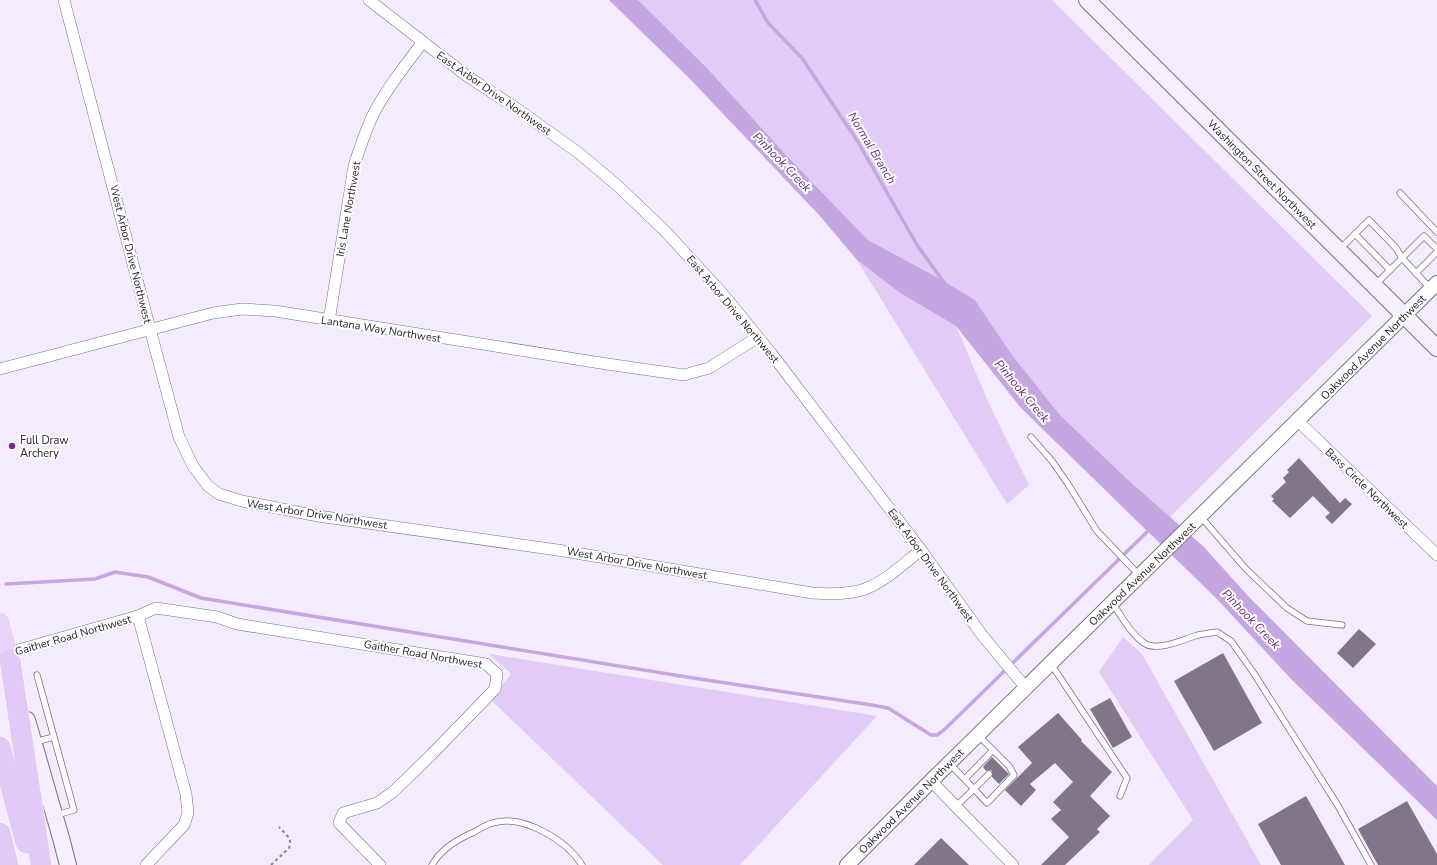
<svg xmlns="http://www.w3.org/2000/svg" width="1437" height="865" font-family="'Nunito Sans',sans-serif">
	<style>
		.green { fill: #e3cbf8 }
		.water { fill: #c6a6e1 }
		.lines { fill: none; stroke-linecap: round; stroke-linejoin: round }
		.stream { stroke: #c6a6e1; stroke-width: 3.5 }
		.building { fill: #807688 }
		.service-casing { stroke: #7a7182; stroke-width: 7 }
		.minor-casing { stroke: #7a7182; stroke-width: 12 }
		.tertiary-casing { stroke: #7a7182; stroke-width: 16 }
		.secondary-casing { stroke: #7a7182; stroke-width: 18 }
		.trunk-casing { stroke: #fff; stroke-width: 20 }
		.motorway-casing { stroke: #fff; stroke-width: 22 }
		.path { stroke: #88828f; stroke-width: 2; stroke-dasharray: 3 3; stroke-linecap: butt }
		.service { stroke: #fff; stroke-width: 5.5 }
		.minor { stroke: #fff; stroke-width: 11 }
		.tertiary { stroke: #fff; stroke-width: 14 }
		.secondary { stroke: #f6effd; stroke-width: 16 }
		.trunk { stroke: #e8d4f8; stroke-width: 19 }
		.motorway { stroke: #e2caf7; stroke-width: 21 }
		.poi-dot { fill: #732b9e; stroke: #fff; stroke-width: 1.5 }
		.labels { text-anchor: middle; stroke-width: 4; stroke-linejoin: round; paint-order: stroke }
		.street-label { font-size: 11px; fill: #28242b; stroke: #fff }
		.poi-label { font-size: 11px; fill: #28242b; stroke: #fff; text-anchor: start }
		.water-label { font-size: 12px; font-style: italic; fill: #5d347a; stroke: #fff }
	</style>
	<rect width="100%" height="100%" fill="#f5ebff"/>
	<!-- green -->
	<g class="green">
		<path d="M638,0H1052L1372,316L1170,517L1126,478L1060,415L1012,355L975,300L944,281L868,240L787,156L707,68Z"/>
		<path d="M857,260L900,293L956,326L990,406L1029,485L1007,504Z"/>
		<path d="M1123,637L1142,654L1261,865H1149L1193,820L1099,672Z"/>
		<path d="M489,654L877,716L740,865H663L491,700L511,674Z"/>
	</g>
	<!-- water -->
	<path class="water" d="M609,0H638L707,68L787,156L868,240L944,281L975,300L1012,355L1060,415L1126,478L1204,547L1249,597L1437,786V820L1291,679L1217,599L1021,408L956,326L900,293L857,260L819,215L690,79Z"/>
	<g class="lines">
		<!-- stream -->
		<g class="stream">
			<path d="M755,0L768,23L802,58L858,142L917,245L945,284"/>
			<path d="M6,584L95,579L115,572L148,577L201,598L693,678L872,705L888,708L931,735H937L944,730L1151,528"/>
		</g>
	</g>
	<!-- building -->
	<g class="building">
		<path d="M1299,458L1340,503L1345,498L1352,504L1332,524L1325,517L1330,513L1313,496L1290,518L1272,501L1274,499L1271,496L1286,482L1283,478L1289,472L1287,470Z"/>
		<path d="M1359,629L1376,644L1353,668L1337,653Z"/>
		<path d="M1223,653L1262,723L1214,751L1174,681Z"/>
		<path d="M1110,698L1132,737L1113,748L1090,709Z"/>
		<path d="M1058,713L1082,740L1081,741L1112,772L1090,796L1110,816L1097,829L1100,832L1065,865H1041L1069,837L1051,819L1061,810L1053,802L1073,782L1055,763L1030,784L1036,790L1021,806L1005,790L1032,763L1018,747Z"/>
		<path d="M992,757L1009,774L999,784L992,777V771L990,770L986,771L983,767Z"/>
		<path d="M1306,796L1345,865H1281L1258,824Z"/>
		<path d="M1407,801L1437,854V865H1378L1358,829Z"/>
		<path d="M941,838L969,865H914Z"/>
	</g>
	<g class="lines">
		<defs>
			<g id="service">
				<path d="M1400,193L1437,232"/>
				<path d="M1355,234L1390,270"/>
				<path d="M1339,250L1369,220L1396,248L1402,258L1431,289"/>
				<path d="M1416,273L1437,252"/>
				<path d="M1375,285L1424,236L1437,249"/>
				<path d="M1031,437L1052,461L1068,484L1097,531L1139,575"/>
				<path d="M1201,517L1246,569L1287,608L1307,621L1342,625"/>
				<path d="M1113,604C1122,617 1131,634 1144,643C1157,652 1182,640 1195,636C1202,634 1210,633 1217,632L1231,641L1253,672L1337,804L1371,865"/>
				<path d="M1051,664L1127,778L1120,796"/>
				<path d="M37,675L54,737"/>
				<path d="M34,742L54,737L74,810L56,815"/>
				<path d="M949,763L974,789L989,774"/>
				<path d="M965,779L993,750"/>
				<path d="M956,806L974,789L987,803L1014,775L1009,766L978,735"/>
				<path d="M432,865C441,849 456,840 472,833C480,829 488,823 497,822C526,816 567,841 582,865"/>
			</g>
			<g id="minor">
				<path d="M64,0L150,329L179,437L193,466L208,486L219,494L242,501L318,516L564,551L812,593C827,594 851,594 865,589C886,581 903,564 921,550"/>
				<path d="M369,0L467,76L516,108L580,154L618,186L665,231L722,293L771,353L921,550L982,635L1026,688"/>
				<path d="M329,321L354,166C360,147 366,129 375,111C388,87 406,64 423,42"/>
				<path d="M0,369L213,313L242,309L275,311L607,364L684,375L709,368L758,337"/>
				<path d="M1298,421L1437,555"/>
				<path d="M138,616L186,794L188,813L184,825L146,865"/>
				<path d="M8,653L138,616L156,608L217,617L237,624L486,664L497,674L495,689L431,755L393,792L377,803L343,813L339,823L380,865"/>
				<path d="M931,781L1013,865"/>
			</g>
			<path id="tertiary" d="M847,865L931,781L1437,283"/>
			<g id="secondary">
				<path d="M1087,0L1437,348"/>
				<path d="M27,720L61,838L68,865"/>
			</g>
			<path id="trunk" d="M0,622L10,660"/>
			<g id="motorway">
				<path d="M10,660L41,865"/>
				<path d="M0,747L26,843"/>
				<path d="M0,833L8,865"/>
			</g>
		</defs>
		<!-- service casing -->
		<use href="#service" class="service-casing"/>
		<!-- minor casing -->
		<use href="#minor" class="minor-casing"/>
		<!-- tertiary casing -->
		<use href="#tertiary" class="tertiary-casing"/>
		<!-- secondary casing -->
		<use href="#secondary" class="secondary-casing"/>
		<!-- trunk casing -->
		<use href="#trunk" class="trunk-casing"/>
		<!-- motorway casing -->
		<use href="#motorway" class="motorway-casing"/>
		<!-- path -->
		<path class="path" d="M271,865L289,848C293,838 285,834 279,827"/>
		<!-- service -->
		<use href="#service" class="service"/>
		<!-- minor -->
		<use href="#minor" class="minor"/>
		<!-- tertiary -->
		<use href="#tertiary" class="tertiary"/>
		<!-- secondary -->
		<use href="#secondary" class="secondary"/>
		<!-- trunk -->
		<use href="#trunk" class="trunk"/>
		<!-- motorway -->
		<use href="#motorway" class="motorway"/>
	</g>
	<!-- markers -->
	<circle class="poi-dot" cx="12" cy="446" r="4"/>
	<g class="labels">
		<!-- street labels -->
		<g class="street-label">
			<text transform="translate(494 93) rotate(35)" y="4">East Arbor Drive Northwest</text>
			<text transform="translate(1262 174) rotate(45)" y="4">Washington Street Northwest</text>
			<text transform="translate(348 209) rotate(-80)" y="4">Iris Lane Northwest</text>
			<text transform="translate(131 254) rotate(76)" y="4">West Arbor Drive Northwest</text>
			<text transform="translate(733 309) rotate(50)" y="4">East Arbor Drive Northwest</text>
			<text transform="translate(381 329) rotate(9)" y="4">Lantana Way Northwest</text>
			<text transform="translate(1373 347) rotate(-45)" y="4">Oakwood Avenue Northwest</text>
			<text transform="translate(1367 488) rotate(44)" y="4">Bass Circle Northwest</text>
			<text transform="translate(317 514) rotate(9)" y="4">West Arbor Drive Northwest</text>
			<text transform="translate(637 563) rotate(10)" y="4">West Arbor Drive Northwest</text>
			<text transform="translate(931 565) rotate(54)" y="4">East Arbor Drive Northwest</text>
			<text transform="translate(1142 574) rotate(-44)" y="4">Oakwood Avenue Northwest</text>
			<text transform="translate(73 635) rotate(-16)" y="4">Gaither Road Northwest</text>
			<text transform="translate(423 654) rotate(10)" y="4">Gaither Road Northwest</text>
			<text transform="translate(911 801) rotate(-45)" y="4">Oakwood Avenue Northwest</text>
		</g>
		<!-- poi labels -->
		<g class="poi-label">
			<text x="20" y="444">Full Draw<tspan x="20" dy="13">Archery</tspan></text>
		</g>
		<!-- water labels -->
		<g class="water-label">
			<text transform="translate(872 148) rotate(59)" y="4">Normal Branch</text>
			<text transform="translate(782 162) rotate(46)" y="4">Pinhook Creek</text>
			<text transform="translate(1022 391) rotate(50)" y="4">Pinhook Creek</text>
			<text transform="translate(1251 619) rotate(46)" y="4">Pinhook Creek</text>
		</g>
	</g>
</svg>
